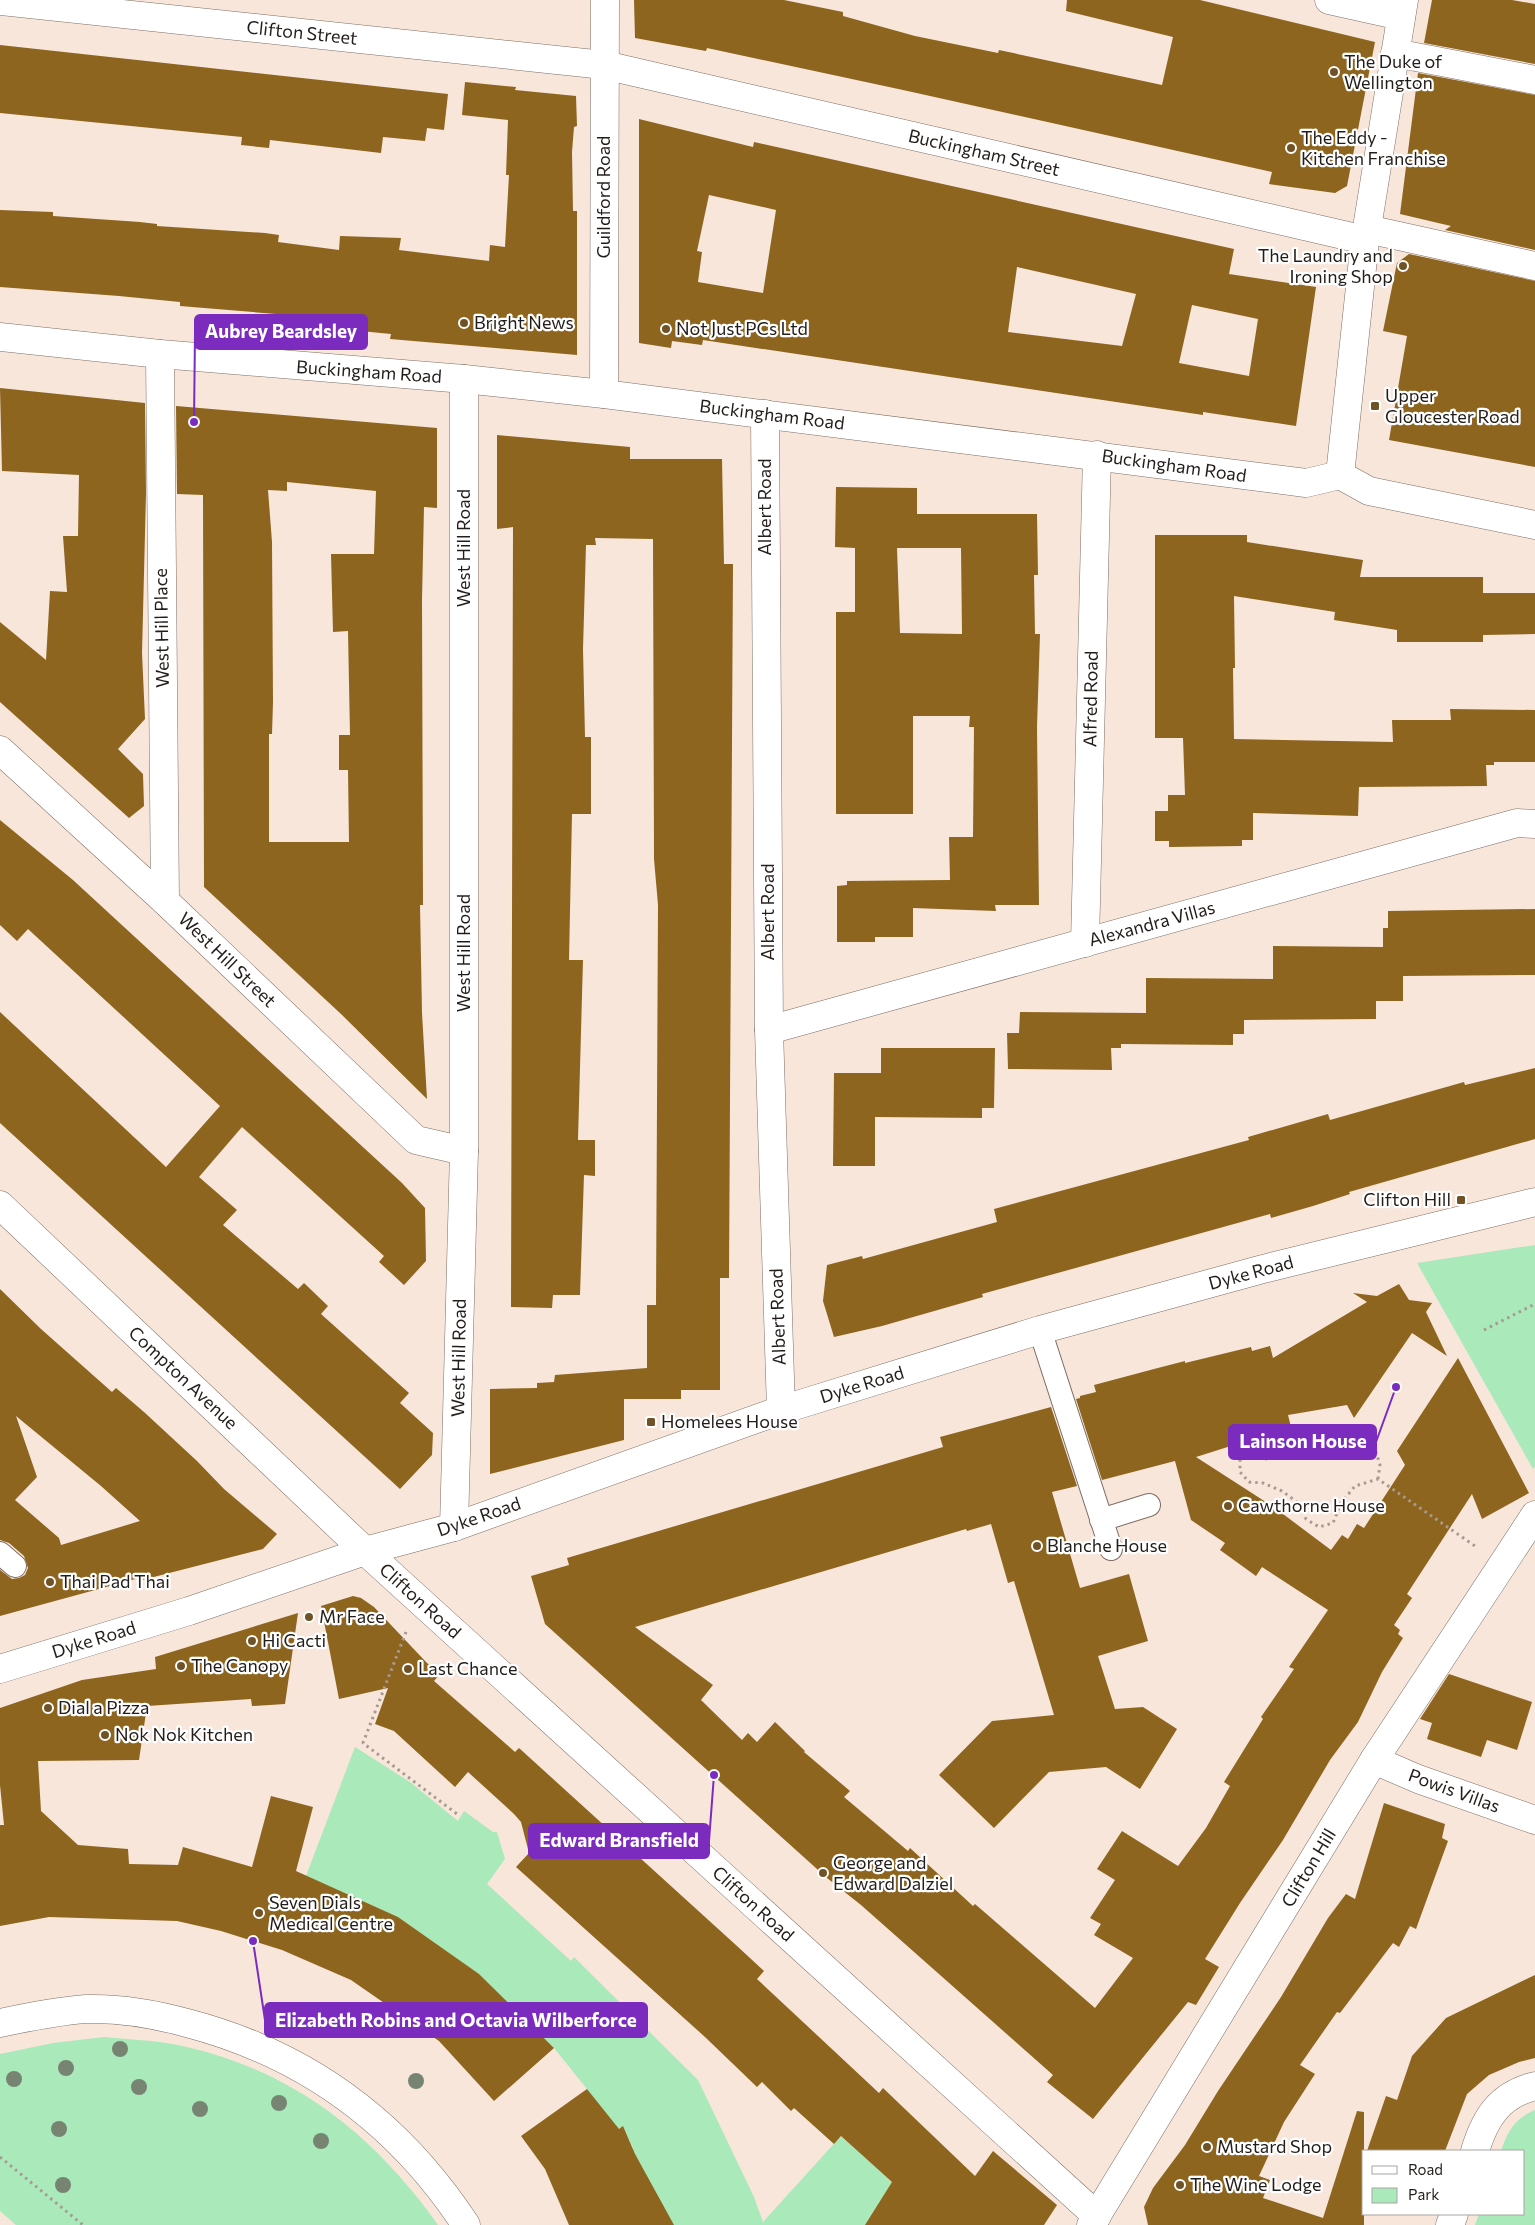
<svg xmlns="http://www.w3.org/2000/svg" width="1535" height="2225" font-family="Commissioner,sans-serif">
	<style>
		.green { fill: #a9e9ba }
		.building { fill: #8d651e; fill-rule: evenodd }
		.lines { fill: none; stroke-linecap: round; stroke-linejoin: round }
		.lane-casing { stroke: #7d6e64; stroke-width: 24 }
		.street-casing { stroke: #7d6e64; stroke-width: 29 }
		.secondary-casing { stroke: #7d6e64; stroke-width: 29 }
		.path { stroke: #a89a92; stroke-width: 3; stroke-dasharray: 2.5 4; stroke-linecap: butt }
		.lane { stroke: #fff; stroke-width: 22 }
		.street { stroke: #fff; stroke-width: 28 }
		.secondary { stroke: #fff; stroke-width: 28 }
		.tree { fill: #778472 }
		.poi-dot { fill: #6f5226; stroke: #fff; stroke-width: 2 }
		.labels { text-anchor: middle; stroke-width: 4.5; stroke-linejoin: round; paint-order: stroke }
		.street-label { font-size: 18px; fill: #231d19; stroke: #fff }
		.poi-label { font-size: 18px; fill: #231d19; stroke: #fff; text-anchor: start }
		.leader { fill: none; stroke: #7b2cbf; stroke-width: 2 }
		.callout-dot { fill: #7b2cbf; stroke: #fff; stroke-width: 2 }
		.callout { fill: #7b2cbf; stroke: #7b2cbf; stroke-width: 2 }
		.callout-label { font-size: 19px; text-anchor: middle; font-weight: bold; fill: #fff }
	</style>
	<rect width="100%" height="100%" fill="#f8e6db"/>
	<!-- green -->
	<g class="green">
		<path d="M1535,1245V1466L1533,1469L1417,1263Z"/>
		<path d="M355,1747L410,1782L458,1821L464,1811L493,1832H497L505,1859L487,1884L571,1961L574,1957L698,2080L754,2197L763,2222L841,2136L892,2182L866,2225H639L618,2181L633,2148L623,2127L613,2132L587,2089L554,2048L482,1977L398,1917L306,1876Z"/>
		<path d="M104,2037C131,2040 160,2040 187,2047C295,2072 375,2136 438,2225H16L0,2211V2054L53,2043Z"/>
		<path d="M1535,2110V2225H1475L1479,2214H1524V2151H1501C1507,2132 1515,2118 1535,2110Z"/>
	</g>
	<!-- building -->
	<g class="building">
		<path d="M634,0H784L843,12V16L915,36L998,53L999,50L1162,85L1173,37L1066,11L1067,0H1200L1375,42L1347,186L1335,193L1269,184L1272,172L903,90L707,48L706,51L635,38Z"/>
		<path d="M1432,0H1512L1535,4V64L1424,43Z"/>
		<path d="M0,45L448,94L444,130L427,128L425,141L383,137L381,153L270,140L269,148L241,145L242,137L0,113Z"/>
		<path d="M1418,73L1535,95V250L1445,230L1451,226L1400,214Z"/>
		<path d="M465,82L516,87L515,90L576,96L577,126L574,127L572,152L573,211H577V355L390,339L391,334L299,325L300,316L180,306V302L119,296L0,287V210L53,212V216L140,222L157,224V226L265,233L279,235L278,242L339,250L340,236L401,238L399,250L489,261L490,245L505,247L509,175H506L508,120L462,115Z"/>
		<path d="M639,119L753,147L754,142L1234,249L1229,274L1316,287L1296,426L1203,412V415L703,340L702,345L672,341L671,348L639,343ZM709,195L776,210L763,293L698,282L702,252L697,251ZM1017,267L1136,294L1122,346L1008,332ZM1192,305L1258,319L1249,376L1179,363Z"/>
		<path d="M1409,254L1535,281V467L1389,440L1407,336L1383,331L1397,263Z"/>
		<path d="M0,388L145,403L146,493L142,653L145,719L118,749L143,774L144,806L129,818L0,702V622L46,660L50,591L67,592L63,536H78L79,475L2,471Z"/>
		<path d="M176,406L437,428V508L424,507L422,600L423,905H420L422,1013L427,1099L341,1014L204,887L203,495L177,494ZM287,482L376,491L374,554H331L333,632L348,631L350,735H339V770H348L349,842H269V734H272L273,702L272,542L268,490L287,491Z"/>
		<path d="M497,435L630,447V459H722L724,564H733L729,1278H720V1390H681V1399H624V1440L490,1474V1389L537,1388V1383L554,1382L555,1375L647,1368V1305H656L658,905L654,859L653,539L595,538L596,545H586L583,649L585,737H591V814H572L569,960H583L578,1140H595V1176L584,1175L580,1295H553L552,1308L511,1307L513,527L497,529Z"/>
		<path d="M836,487L917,488V514H1037L1038,575H1034L1035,634H1040L1037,727L1039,905H995L996,911L913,908V937H875V942H837V886L847,885V881L950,880L949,837H973L974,727H969L970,716H913V814H836V612H855V548L835,547ZM897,548H961L962,634L900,633Z"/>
		<path d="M1155,535H1247V542L1363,560L1360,577H1483V593H1535V634L1483,635V642H1397V630L1334,620L1335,612L1234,596L1235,668H1233L1234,739L1393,742L1392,720H1451L1450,709L1535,710V762H1494V765H1486L1487,786L1359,787L1358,816L1253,813V840H1242V846L1169,847V841H1155V811H1168V795H1185L1183,738H1155Z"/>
		<path d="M0,820L73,880L402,1183L425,1208L426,1261L404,1285L379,1262L384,1256L242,1127L199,1177L237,1210L223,1225L298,1289L304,1283L328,1306L321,1314L409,1393L400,1403L433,1433L432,1455L400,1489L0,1123V1012L166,1167L220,1106L28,929L17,941L0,925Z"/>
		<path d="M1535,909V975L1403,976V1001H1376V1019L1244,1020V1034H1233V1045L1121,1044V1048H1111L1112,1070L1008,1069L1007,1033H1019L1020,1012L1146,1013V978L1273,979V946L1383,947V928H1388V911Z"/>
		<path d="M881,1048H995L994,1108H982V1118L875,1117V1166H833L834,1073H881Z"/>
		<path d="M1535,1068V1139L1349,1192L1350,1194L1313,1206L1271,1218L1270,1214L982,1294L983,1297L882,1326L834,1337L823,1301L827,1265L862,1256L863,1259L997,1222L994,1209L1249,1140L1248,1137L1328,1114L1330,1120L1464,1082L1465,1085Z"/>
		<path d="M1399,1284L1409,1300L1432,1303L1426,1312L1447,1356L1412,1333L1354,1418L1347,1405L1288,1415L1291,1427L1196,1457L1275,1508L1331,1550L1342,1535L1348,1539L1357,1524L1364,1528L1405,1465L1397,1451L1458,1358L1529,1493L1482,1519L1472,1494L1407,1594L1412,1598L1394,1625L1400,1630L1398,1634L1403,1638L1382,1672L1358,1722L1330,1760L1283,1840L1240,1903L1205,1959L1219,1967L1196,2005L1188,2002L1093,2119L1047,2082L1053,2075L861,1905L827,1878L545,1624L531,1576L569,1565L567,1558L943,1447L940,1437L1051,1407L1077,1486L1052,1492L1080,1588L1129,1574L1148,1641L1098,1656L1115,1709L1143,1707L1177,1729L1140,1789L1106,1767L1049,1772L994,1828L939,1775L992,1721L1054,1715L1014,1581L1008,1583L991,1524L967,1531L966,1529L635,1627L713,1685L701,1700L742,1740L748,1733L757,1742L775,1722L805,1751L804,1752L850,1791L844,1797L908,1851L910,1848L973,1906L975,1904L1095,2008L1133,1958L1094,1935L1101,1924L1090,1918L1115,1880L1097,1869L1122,1831L1178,1866L1206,1828L1230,1786L1224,1782L1263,1719L1261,1717L1294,1669L1289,1667L1328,1610L1262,1567L1256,1576L1220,1550L1225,1543L1191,1520L1175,1461L1102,1480L1076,1399L1080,1398V1396L1096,1392L1094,1385L1154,1369L1185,1361V1363L1251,1347L1252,1351L1270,1346L1273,1358L1367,1302L1353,1293L1377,1296Z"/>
		<path d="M0,1289L41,1329L112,1392L116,1388L144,1412L197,1461L224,1489L277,1534L263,1549L142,1580L139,1578L0,1616V1570L12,1579L19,1578L25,1575L28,1568L24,1556L9,1543L0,1540ZM16,1416L101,1486L140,1521L61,1545L59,1538L15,1500L37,1477Z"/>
		<path d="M353,1596L361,1598L374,1607L427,1663L441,1673L434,1681L515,1752L519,1748L737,1946L764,1971L757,1979L879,2093L883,2088L975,2176L993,2151L1057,2205L1044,2225H865L892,2182L841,2136L834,2144L794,2108L791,2111L762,2082L757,2087L705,2037L516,1867L529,1853L521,1822L514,1814L468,1772L455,1787L394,1731L375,1724L388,1688L339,1699L321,1606Z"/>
		<path d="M298,1613L285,1704L252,1706L251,1699L147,1706L139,1760L38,1761L41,1811L78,1845L128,1849L129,1864L178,1865L183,1847L252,1867L271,1796L313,1807L296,1871L398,1917L479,1974L554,2048L494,2101L439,2041L351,1980L282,1950L221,1931L177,1921L49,1917L0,1926V1825H4L0,1785V1708L82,1680L156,1669L155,1657Z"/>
		<path d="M1449,1674L1532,1702L1517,1750L1487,1740L1481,1757L1427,1739L1432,1723L1420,1719Z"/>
		<path d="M1384,1803L1445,1824L1442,1838L1448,1841L1416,1929L1410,1926L1399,1947L1393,1943L1340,2013L1337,2012L1300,2065L1315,2074L1284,2122L1259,2176L1270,2180L1263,2198L1323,2218L1357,2111L1364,2112V2225H1148L1144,2207L1153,2188L1185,2145L1218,2091L1281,1997L1328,1918L1346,1894L1355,1899Z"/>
		<path d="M1535,1975V2058L1519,2062L1489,2075L1467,2094L1445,2151H1367L1386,2096L1397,2100L1412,2056L1446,2018Z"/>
		<path d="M587,2089L619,2129L623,2126L635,2154L674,2225H569L545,2169L521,2136Z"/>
	</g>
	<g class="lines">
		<defs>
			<g id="lane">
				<path d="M1040,1330L1111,1549"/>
				<path d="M1101,1520L1149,1505"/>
				<path d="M0,1553L15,1566"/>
			</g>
			<g id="street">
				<path d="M1329,0L1401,16"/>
				<path d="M0,1L604,65L1365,240"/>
				<path d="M1395,53L1535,80"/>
				<path d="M1367,229L1535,266"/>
				<path d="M0,337L160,354L464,379L604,394L1306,483L1340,475L1369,491L1535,525"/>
				<path d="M160,354L165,901"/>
				<path d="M604,394L605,0"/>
				<path d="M765,414L769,1030L781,1410"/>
				<path d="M1340,475L1365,240L1404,0"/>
				<path d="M0,750L165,901L416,1140L464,1151"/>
				<path d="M1085,943L1097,455"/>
				<path d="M769,1030L1517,823L1535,824"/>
				<path d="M0,1205L365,1551L1097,2216"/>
				<path d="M454,1527L464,1151V379"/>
				<path d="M1374,1760L1418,1779L1535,1820"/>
				<path d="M0,2023C28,2017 57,2011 86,2009C120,2008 155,2014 187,2023C306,2054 399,2123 466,2225"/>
				<path d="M1475,2151C1485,2118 1499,2095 1535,2086"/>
				<path d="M1091,2225L1374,1760L1535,1515"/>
				<path d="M1450,2225L1454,2214"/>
			</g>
			<path id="secondary" d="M0,1669L189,1611L365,1551L454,1527L781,1410L1040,1330L1263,1269L1535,1202"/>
		</defs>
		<!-- lane casing -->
		<use href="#lane" class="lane-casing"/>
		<!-- street casing -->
		<use href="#street" class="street-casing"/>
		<!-- secondary casing -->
		<use href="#secondary" class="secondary-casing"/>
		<!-- path -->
		<g class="path">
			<path d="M1484,1330L1535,1304"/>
			<path d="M1378,1479L1380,1465L1375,1449L1359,1444L1347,1449L1311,1446L1283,1457L1266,1459L1248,1451L1240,1458V1472L1249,1482L1263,1483L1282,1491L1301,1505L1306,1519L1319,1527L1333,1523L1341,1503L1355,1486L1378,1479L1475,1546"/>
			<path d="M406,1632L363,1743L457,1814"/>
			<path d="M0,2157L83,2225"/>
		</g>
		<!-- lane -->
		<use href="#lane" class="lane"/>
		<!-- street -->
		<use href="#street" class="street"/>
		<!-- secondary -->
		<use href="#secondary" class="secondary"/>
	</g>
	<!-- trees -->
	<g class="tree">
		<circle cx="120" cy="2049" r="8"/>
		<circle cx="66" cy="2068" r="8"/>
		<circle cx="14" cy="2079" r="8"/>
		<circle cx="416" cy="2081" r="8"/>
		<circle cx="139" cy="2087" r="8"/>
		<circle cx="279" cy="2103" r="8"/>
		<circle cx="200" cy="2109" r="8"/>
		<circle cx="59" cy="2129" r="8"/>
		<circle cx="321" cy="2141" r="8"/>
		<circle cx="63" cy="2185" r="8"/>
	</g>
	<!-- markers -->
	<g class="poi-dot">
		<circle cx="1334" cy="72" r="5"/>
		<circle cx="1291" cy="148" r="5"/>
		<circle cx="1403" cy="266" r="5"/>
		<circle cx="464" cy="323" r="5"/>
		<circle cx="666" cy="329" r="5"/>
		<rect x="1370" y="401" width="10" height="10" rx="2.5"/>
		<rect x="1456" y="1195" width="10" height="10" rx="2.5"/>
		<rect x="646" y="1417" width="10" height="10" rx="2.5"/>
		<circle cx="1228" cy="1506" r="5"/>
		<circle cx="1037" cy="1546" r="5"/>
		<circle cx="50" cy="1582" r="5"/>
		<circle cx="309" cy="1617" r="5"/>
		<circle cx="252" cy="1641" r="5"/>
		<circle cx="181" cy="1666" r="5"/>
		<circle cx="408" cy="1669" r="5"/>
		<circle cx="48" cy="1708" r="5"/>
		<circle cx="105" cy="1735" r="5"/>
		<circle cx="823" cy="1873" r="5"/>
		<circle cx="259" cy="1913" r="5"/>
		<circle cx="1207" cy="2147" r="5"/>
		<circle cx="1180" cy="2185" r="5"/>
	</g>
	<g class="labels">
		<!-- street labels -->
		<g class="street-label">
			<text transform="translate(302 33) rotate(6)" y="6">Clifton Street</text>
			<text transform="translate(984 153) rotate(13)" y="6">Buckingham Street</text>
			<text transform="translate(604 197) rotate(-90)" y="6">Guildford Road</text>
			<text transform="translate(369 372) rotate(4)" y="6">Buckingham Road</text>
			<text transform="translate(772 415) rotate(7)" y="6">Buckingham Road</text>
			<text transform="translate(1174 466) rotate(8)" y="6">Buckingham Road</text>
			<text transform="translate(765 507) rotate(-90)" y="6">Albert Road</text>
			<text transform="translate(464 548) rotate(-90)" y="6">West Hill Road</text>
			<text transform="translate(162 628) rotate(-91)" y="6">West Hill Place</text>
			<text transform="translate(1091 699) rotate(-89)" y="6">Alfred Road</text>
			<text transform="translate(768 912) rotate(-90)" y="6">Albert Road</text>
			<text transform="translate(1152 924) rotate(-15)" y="6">Alexandra Villas</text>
			<text transform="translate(464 953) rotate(-90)" y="6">West Hill Road</text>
			<text transform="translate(227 960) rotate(44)" y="6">West Hill Street</text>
			<text transform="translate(1251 1273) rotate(-15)" y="6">Dyke Road</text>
			<text transform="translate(778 1317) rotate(-92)" y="6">Albert Road</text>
			<text transform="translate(459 1358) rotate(-89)" y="6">West Hill Road</text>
			<text transform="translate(183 1378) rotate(43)" y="6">Compton Avenue</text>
			<text transform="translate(862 1385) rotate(-17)" y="6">Dyke Road</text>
			<text transform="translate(479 1517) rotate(-19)" y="6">Dyke Road</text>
			<text transform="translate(420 1601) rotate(42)" y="6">Clifton Road</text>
			<text transform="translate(94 1640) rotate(-17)" y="6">Dyke Road</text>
			<text transform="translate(1454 1791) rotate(20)" y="6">Powis Villas</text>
			<text transform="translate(1309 1868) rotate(-59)" y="6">Clifton Hill</text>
			<text transform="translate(753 1904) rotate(42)" y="6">Clifton Road</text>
		</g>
		<!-- poi labels -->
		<g class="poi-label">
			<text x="1344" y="68">The Duke of<tspan x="1344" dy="21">Wellington</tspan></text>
			<text x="1301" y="144">The Eddy -<tspan x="1301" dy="21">Kitchen Franchise</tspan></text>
			<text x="1393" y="262" text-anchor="end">The Laundry and<tspan x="1393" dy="21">Ironing Shop</tspan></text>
			<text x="474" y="329">Bright News</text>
			<text x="676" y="335">Not Just PCs Ltd</text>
			<text x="1385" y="402">Upper<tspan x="1385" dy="21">Gloucester Road</tspan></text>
			<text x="1451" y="1206" text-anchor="end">Clifton Hill</text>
			<text x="661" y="1428">Homelees House</text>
			<text x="1238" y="1512">Cawthorne House</text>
			<text x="1047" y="1552">Blanche House</text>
			<text x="60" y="1588">Thai Pad Thai</text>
			<text x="319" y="1623">Mr Face</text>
			<text x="262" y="1647">Hi Cacti</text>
			<text x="191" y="1672">The Canopy</text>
			<text x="418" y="1675">Last Chance</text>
			<text x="58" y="1714">Dial a Pizza</text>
			<text x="115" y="1741">Nok Nok Kitchen</text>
			<text x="833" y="1869">George and<tspan x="833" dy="21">Edward Dalziel</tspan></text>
			<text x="269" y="1909">Seven Dials<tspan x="269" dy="21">Medical Centre</tspan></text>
			<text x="1217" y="2153">Mustard Shop</text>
			<text x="1190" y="2191">The Wine Lodge</text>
		</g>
	</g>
	<!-- callouts -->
	<path class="leader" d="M194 422L195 332M1396 1387L1376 1442M714 1775L709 1841M253 1941L265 2020"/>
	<g class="callout-dot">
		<circle cx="194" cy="422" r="5"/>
		<circle cx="1396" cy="1387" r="5"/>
		<circle cx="714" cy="1775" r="5"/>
		<circle cx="253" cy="1941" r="5"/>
	</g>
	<g class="callout">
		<rect x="195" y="315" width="172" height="34" rx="5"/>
		<rect x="1229" y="1425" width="147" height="34" rx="5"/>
		<rect x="529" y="1824" width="180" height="34" rx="5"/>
		<rect x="265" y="2003" width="382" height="34" rx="5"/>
	</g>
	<g class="callout-label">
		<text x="281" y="338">Aubrey Beardsley</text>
		<text x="1303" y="1448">Lainson House</text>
		<text x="619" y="1847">Edward Bransfield</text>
		<text x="456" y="2027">Elizabeth Robins and Octavia Wilberforce</text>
	</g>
	<!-- legend -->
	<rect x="1362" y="2150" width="162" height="65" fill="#ffffff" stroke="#a7a5a3"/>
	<rect x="1372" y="2166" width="25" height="8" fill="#ffffff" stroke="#a7a5a3"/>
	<text x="1408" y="2175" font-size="15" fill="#231d19">Road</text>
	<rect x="1372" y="2188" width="25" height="15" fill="#a9e9ba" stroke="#a7a5a3"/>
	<text x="1408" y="2200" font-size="15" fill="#231d19">Park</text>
</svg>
